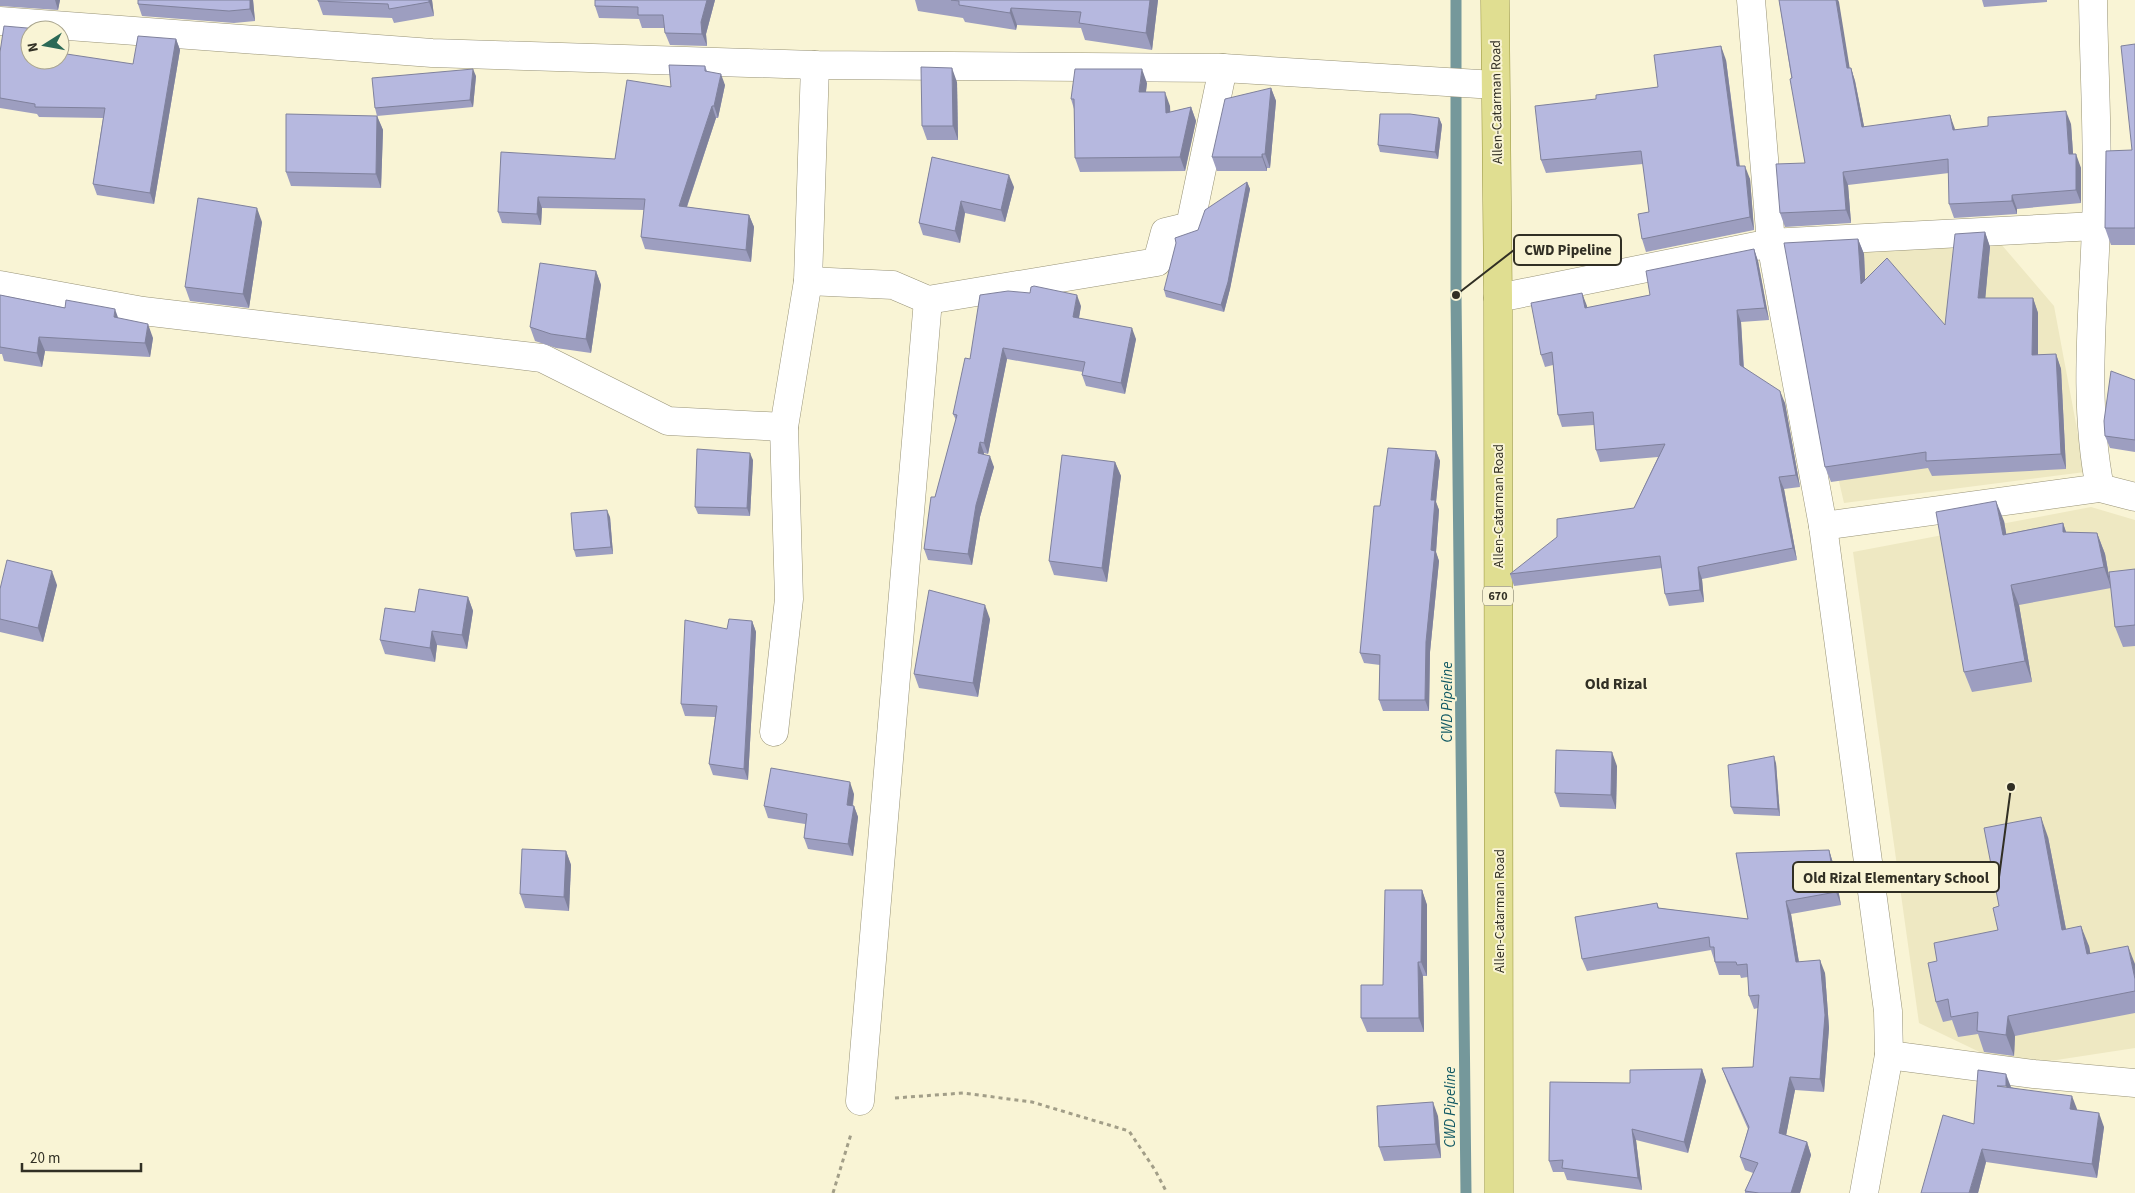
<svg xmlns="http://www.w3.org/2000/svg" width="2135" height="1193" font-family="'Source Sans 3',sans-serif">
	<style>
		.built { fill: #eee8c2 }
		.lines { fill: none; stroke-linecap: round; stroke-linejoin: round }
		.stream { stroke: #75989b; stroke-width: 11 }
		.minor-casing { stroke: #989377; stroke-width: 29 }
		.tertiary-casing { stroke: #989377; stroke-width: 29 }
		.primary-casing { stroke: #95923b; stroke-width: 29 }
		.path { stroke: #a29e88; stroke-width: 3; stroke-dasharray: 4 4; stroke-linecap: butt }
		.minor { stroke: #fff; stroke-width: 28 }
		.tertiary { stroke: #fff; stroke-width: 28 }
		.primary { stroke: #e0de91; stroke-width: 28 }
		.wall { fill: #9d9ec0 }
		.shaded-wall { fill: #7f819c }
		.building { fill: #b6b8df; stroke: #7f819c }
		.labels { text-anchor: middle; stroke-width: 4; stroke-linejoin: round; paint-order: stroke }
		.shield { fill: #f9f4d5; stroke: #6d6a59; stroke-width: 1 }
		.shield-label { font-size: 12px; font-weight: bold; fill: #312f24 }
		.street-label { font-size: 14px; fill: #312f24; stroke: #f9f4d5 }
		.water-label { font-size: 15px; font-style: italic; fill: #115964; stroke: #f9f4d5 }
		.quarter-label { font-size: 16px; font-weight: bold; fill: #312f24; stroke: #f9f4d5 }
		.leader { fill: none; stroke: #312f24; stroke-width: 2 }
		.callout-dot { fill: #312f24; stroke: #f9f4d5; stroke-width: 2 }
		.callout { fill: #f9f4d5; stroke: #312f24; stroke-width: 2 }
		.callout-label { font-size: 15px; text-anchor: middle; font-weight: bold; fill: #312f24 }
	</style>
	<rect width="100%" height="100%" fill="#f9f4d5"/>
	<!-- built -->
	<g class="built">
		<path d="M1995,237L2054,306L2085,472L1844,503L1796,296L1866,292L1863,245Z"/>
		<path d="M2091,507L2135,520V1048L2011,1067L1919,1023L1853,552Z"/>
	</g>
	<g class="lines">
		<!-- stream -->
		<path class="stream" d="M1456,0V295L1466,1193"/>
		<defs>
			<g id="minor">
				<path d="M2093,0C2094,75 2099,152 2096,227C2093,314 2083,402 2100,488L2135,497"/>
				<path d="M0,21L432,53L815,65L1223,68L1495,85"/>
				<path d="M808,281L893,285L928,300L1157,262L1165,232L1190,226L1223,68"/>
				<path d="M0,285L143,311L542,358L668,421L784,427"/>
				<path d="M1498,298L1771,243L2096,226"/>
				<path d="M1823,526L2100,488"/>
				<path d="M774,732L789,599L784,427L808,281L815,65"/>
				<path d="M860,1101L928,300"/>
				<path d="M1864,1193L1889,1055"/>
			</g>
			<path id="tertiary" d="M1751,0L1771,243L1823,526L1888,1011L1889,1055L2034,1074L2135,1083"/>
			<path id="primary" d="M1495,0L1498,298L1499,1193"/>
		</defs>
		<!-- minor casing -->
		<use href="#minor" class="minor-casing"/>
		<!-- tertiary casing -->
		<use href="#tertiary" class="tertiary-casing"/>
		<!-- primary casing -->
		<use href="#primary" class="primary-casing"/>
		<!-- path -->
		<g class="path">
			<path d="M895,1098L963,1093L1032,1102L1129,1131L1155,1170L1167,1193"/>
			<path d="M833,1193L851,1134"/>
		</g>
		<!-- minor -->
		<use href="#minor" class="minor"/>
		<!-- tertiary -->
		<use href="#tertiary" class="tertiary"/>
		<!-- primary -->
		<use href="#primary" class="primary"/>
	</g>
	<!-- wall -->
	<g class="wall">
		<path d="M0,0H60L58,10L0,6Z"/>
		<path d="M253,0L255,21L234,23L142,16L138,4Z"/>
		<path d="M432,0L434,16L394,23L392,18L323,15L318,1Z"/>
		<path d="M715,0L706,34L707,46L670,45L665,33V28H642L639,19L599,18L595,6Z"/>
		<path d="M915,0H1158L1152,50L1085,40L1081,28L1017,25L1016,30L965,22L963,18L918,11Z"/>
		<path d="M1779,0H1838L1849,68H1851L1855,81L1864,127L1955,130L2071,124L2073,154L2081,168V203L2017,209V214L1954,218L1949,204V173L1848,185L1851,223L1785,227L1780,213L1805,163Z"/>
		<path d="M1982,0H2047V2L1984,7Z"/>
		<path d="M176,39L180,50L154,204L97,195L93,184L103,118L39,117L37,114L0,108V52L30,60L133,64Z"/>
		<path d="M2135,44V245H2111L2105,228L2132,150Z"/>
		<path d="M1726,60L1740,166L1750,179L1754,230L1646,252L1642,239L1649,212L1643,164L1546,173L1541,160L1596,99L1658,87Z"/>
		<path d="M705,66L707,71L725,85L718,118H716L687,207L749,215L754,227L751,262L645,249L641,237L644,210L542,208L541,225L502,223L498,212L615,159L671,87Z"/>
		<path d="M476,76L473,107L377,116L375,108Z"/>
		<path d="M957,82L958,140H927L922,126Z"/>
		<path d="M1147,83L1146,92L1170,106V112L1191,107L1196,121L1185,171L1080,172L1075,158L1074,109L1071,99Z"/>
		<path d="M1271,88L1276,101L1270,168H1267V171H1217L1212,157Z"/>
		<path d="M377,116L383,130L381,188L291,186L286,172Z"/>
		<path d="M1439,118L1442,125L1438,159L1380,152L1378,145Z"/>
		<path d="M932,157L1014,187L1005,222L965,213L960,243L923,235L919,223Z"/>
		<path d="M1247,182L1250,189L1230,289L1224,312L1166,297L1164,290L1198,230Z"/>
		<path d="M262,222L249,308L190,301L185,287Z"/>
		<path d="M1985,232L1990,247L1985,298H2033L2038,313V355L2056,354L2061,369L2066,469L1932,476L1928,468L1831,482L1825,467L1858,239L1864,254L1865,279L1945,325Z"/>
		<path d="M1754,249L1758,261L1769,320L1741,322L1744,367L1785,403L1800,487L1784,489L1797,560L1702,579L1704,602L1669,606L1665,594L1662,568L1514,586L1510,574L1634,508L1658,457L1600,462L1596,450L1594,425L1562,427L1558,415L1553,365L1545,367L1541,355L1582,293L1587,308L1650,295Z"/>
		<path d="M596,271L601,285L591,353L556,348L535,341L530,327Z"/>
		<path d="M0,295L118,318L153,338L150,357L45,351L42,367L4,361L2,354H0Z"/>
		<path d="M1081,306L1079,318L1136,339L1125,394L1086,386L1082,375L1083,372L1007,359L988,454L984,453V455L994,467L980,517L972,565L928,560L924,549L935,497L956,420L953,414L970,359Z"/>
		<path d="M2135,380V452L2110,448L2105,436Z"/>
		<path d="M1436,451L1440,461L1436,502L1439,510L1436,552L1439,561L1430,652L1429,711H1383L1379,700L1380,665L1364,663L1360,653L1380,506Z"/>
		<path d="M753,460L750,516L698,514L695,507Z"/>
		<path d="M1115,462L1121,476L1107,582L1054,575L1049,561Z"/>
		<path d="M610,517L613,554L576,557L574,550Z"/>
		<path d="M2004,521L2006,534L2063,523L2066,532L2097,533L2105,554L2111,587L2135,569V646L2123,647L2115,627L2111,588L2019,605L2032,682L1972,692L1964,672Z"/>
		<path d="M57,585L43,642L0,632V589Z"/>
		<path d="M468,597L473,611L467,649L437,645L435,662L385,654L380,640L415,612Z"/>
		<path d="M990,619L978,697L919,688L914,674Z"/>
		<path d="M752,621L756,632L748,780L713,775L709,764L715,717L685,716L681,704L727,629Z"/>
		<path d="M1776,763L1780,816L1734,814L1731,807Z"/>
		<path d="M1617,766L1616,809L1560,807L1555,793Z"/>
		<path d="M854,794L853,806H854L858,817L853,856L808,849L804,838L805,824L768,818L764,806Z"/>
		<path d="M2048,837L2066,929L2089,946L2090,953L2135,964V1013L2015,1036L2014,1056L1984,1052L1978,1034L1958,1037L1952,1020L1943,1022L1936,1002L1937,961L1998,930L1999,906Z"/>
		<path d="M1829,850L1833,863L1841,905L1791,914L1799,962L1825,973L1829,1028L1824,1092L1795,1090L1786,1135L1807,1142L1811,1155L1800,1193H1745V1191L1753,1173L1745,1170L1740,1157L1748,1129L1727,1081L1722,1068L1753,1067L1758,1008L1754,1009L1749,996L1748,977L1741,978L1740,975H1719L1711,950L1587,971L1582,959L1657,903L1659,908L1748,919Z"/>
		<path d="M566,851L571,865L569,911L525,908L520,894Z"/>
		<path d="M1422,890L1427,905V976H1423L1424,1032H1367L1361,1018L1383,985Z"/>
		<path d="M1702,1069L1706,1081L1688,1153L1636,1140L1642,1190L1567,1180L1564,1172H1553L1549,1161L1630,1083Z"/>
		<path d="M2011,1087L2077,1109V1110L2104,1127L2097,1178L1986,1162L1978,1193L1974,1124Z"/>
		<path d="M1438,1116L1441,1158L1384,1161L1379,1147Z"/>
	</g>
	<!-- shaded-wall -->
	<g class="shaded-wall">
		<path d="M55,0H60L58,10Z"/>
		<path d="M250,0H253L255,21L250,9Z"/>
		<path d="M429,0H432L434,16L429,2Z"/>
		<path d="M707,0H715L706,34L707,46L702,34L701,22Z"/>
		<path d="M1150,0H1158L1152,50L1146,33Z"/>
		<path d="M1836,0H1838L1839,2L1852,82L1847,68Z"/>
		<path d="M1011,8L1017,25L1016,30L1010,13Z"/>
		<path d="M176,39L180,50L154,204L150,193Z"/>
		<path d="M1721,46L1726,60L1741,179L1737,166Z"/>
		<path d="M952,68L957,82L958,140L953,126Z"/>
		<path d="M1851,68L1855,81L1867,141L1862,127Z"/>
		<path d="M473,69L476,76L473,107L470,100Z"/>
		<path d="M1142,69L1147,83L1144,106L1139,92Z"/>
		<path d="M721,74L725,85L718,118L714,106Z"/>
		<path d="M1271,88L1276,101L1270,168L1265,154Z"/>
		<path d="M1165,92L1170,106L1171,127L1166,113Z"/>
		<path d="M712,106L716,118L683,218L679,206Z"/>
		<path d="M1191,107L1196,121L1185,171L1180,157Z"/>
		<path d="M2066,111L2071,124L2074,168L2069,154Z"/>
		<path d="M1950,115L1955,129L1958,144L1953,130Z"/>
		<path d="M377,116L383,130L381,188L376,174Z"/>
		<path d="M1439,118L1442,125L1438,159L1435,152Z"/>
		<path d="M1262,154L1267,168V171L1262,157Z"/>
		<path d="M2076,154L2081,168V203L2076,190Z"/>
		<path d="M1745,166L1750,179L1754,230L1750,217Z"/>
		<path d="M1843,172L1848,185L1851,223L1846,210Z"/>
		<path d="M1009,175L1014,187L1005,222L1001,210Z"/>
		<path d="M1247,182L1250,189L1230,289L1224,312L1221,305Z"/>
		<path d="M2012,195L2017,209V214L2012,201Z"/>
		<path d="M538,197L542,208L541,225L537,214Z"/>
		<path d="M961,201L965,213L960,243L955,231Z"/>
		<path d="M257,208L262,222L249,308L243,294Z"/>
		<path d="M749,215L754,227L751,262L746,250Z"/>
		<path d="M1985,232L1990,247L1984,313L1978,298Z"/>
		<path d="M1858,239L1864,254L1866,299L1861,284Z"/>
		<path d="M1754,249L1758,261L1769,320L1765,308Z"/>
		<path d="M596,271L601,285L591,353L586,339Z"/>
		<path d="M1582,293L1587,306L1589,320L1585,308Z"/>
		<path d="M1077,295L1081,306L1077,328L1073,317Z"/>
		<path d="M2033,298L2038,313V370L2032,355Z"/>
		<path d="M115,309L120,323L114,317Z"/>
		<path d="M1737,310L1741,322L1744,377L1740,365Z"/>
		<path d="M148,324L153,338L150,357L145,343Z"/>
		<path d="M1132,328L1136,339L1125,394L1121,383Z"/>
		<path d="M39,337L45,351L42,367L37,353Z"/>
		<path d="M1003,348L1007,359L988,454L984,443Z"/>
		<path d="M2056,354L2061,369L2066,469L2061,454Z"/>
		<path d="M1780,391L1785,403L1800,487L1796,475Z"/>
		<path d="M980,442L984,453L982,464L978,453Z"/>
		<path d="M1436,451L1440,461L1436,502L1439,510L1436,552L1439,561L1430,652L1429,711L1425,700L1426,642L1431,550V500Z"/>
		<path d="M750,453L753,460L750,516L747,508Z"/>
		<path d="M990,456L994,467L980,517L972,565L968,554L976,505Z"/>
		<path d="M1115,462L1121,476L1107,582L1102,568Z"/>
		<path d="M1779,477L1784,489L1797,560L1793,548Z"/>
		<path d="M1996,501L2004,521L2010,555L2003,535Z"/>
		<path d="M607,510L610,517L613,554L611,547Z"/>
		<path d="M2063,523L2070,544L2063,532Z"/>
		<path d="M2097,533L2105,554L2111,588L2104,567Z"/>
		<path d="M1698,567L1702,579L1704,602L1700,590Z"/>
		<path d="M52,571L57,585L43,642L38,628Z"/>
		<path d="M2011,585L2019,605L2032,682L2025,661Z"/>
		<path d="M468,597L473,611L467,649L462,635Z"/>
		<path d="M985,605L990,619L978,697L973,683Z"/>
		<path d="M752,621L756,632L748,780L744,769Z"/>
		<path d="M432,631L437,645L435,662L430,648Z"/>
		<path d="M1612,752L1617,766L1616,809L1611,795Z"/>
		<path d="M1774,756L1776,763L1780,816L1778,809Z"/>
		<path d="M850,782L854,794L851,816L847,805Z"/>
		<path d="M854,806L858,817L853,856L848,844Z"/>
		<path d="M2041,817L2048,837L2070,950L2062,930Z"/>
		<path d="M1829,850L1833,863L1841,905L1836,892Z"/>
		<path d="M566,851L571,865L569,911L564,897Z"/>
		<path d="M1422,890L1427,905V976L1421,962Z"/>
		<path d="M1786,901L1791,914L1801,975L1796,962Z"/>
		<path d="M2081,926L2089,946L2094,974L2087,954Z"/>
		<path d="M2128,946L2135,964V979Z"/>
		<path d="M1820,960L1825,973L1829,1028L1824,1092L1820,1079Z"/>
		<path d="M1418,962L1423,976L1424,1032L1419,1018Z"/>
		<path d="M2008,1016L2015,1036L2014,1056L2006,1035Z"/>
		<path d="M1702,1069L1706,1081L1688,1153L1684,1142Z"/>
		<path d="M2006,1074L2011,1087L2010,1099L2006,1086Z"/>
		<path d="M1790,1077L1795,1090L1784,1146L1779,1133Z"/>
		<path d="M2072,1096L2077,1109L2075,1122L2070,1109Z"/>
		<path d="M1433,1102L1438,1116L1441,1158L1436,1144Z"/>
		<path d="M2099,1113L2104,1127L2097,1178L2092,1164Z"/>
		<path d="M1632,1129L1636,1140L1642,1190L1638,1178Z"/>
		<path d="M1807,1142L1811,1155L1800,1193H1791Z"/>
		<path d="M1982,1149L1986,1162L1978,1193H1969Z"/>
	</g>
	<!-- building -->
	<g class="building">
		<path d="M138,0H250V9L229,11L138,4Z"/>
		<path d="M318,0H429V2L389,9L388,4L318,1Z"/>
		<path d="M595,0H707L701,22L702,34L665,33L663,15H638V7L595,6Z"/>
		<path d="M951,0H1150L1146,33L1079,23L1081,12L1011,8L1010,13L959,5V1Z"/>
		<path d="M1779,0H1836L1847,68H1851L1862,127L1950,115L1953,130L1988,126V117L2066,111L2069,154H2076V190L2012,195V201L1949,204L1948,159L1843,172L1846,210L1780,213L1776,164L1805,163L1790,79L1792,78Z"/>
		<path d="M4,26L50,30H30V60H60V53L133,64L138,36L176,39L150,193L93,184L105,108L35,107V104L0,98V52Z"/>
		<path d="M2135,44V228H2105L2106,151L2132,150L2121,46Z"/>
		<path d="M1721,46L1737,166H1745L1750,217L1642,239L1638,214L1649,212L1641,151L1541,160L1535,106L1596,99V95L1658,87L1654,55Z"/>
		<path d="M669,65L705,66V71L721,74L714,106H712L679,206L749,215L746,250L641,237L645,199L538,197L537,214L498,212L501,152L615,159L627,80L671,87Z"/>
		<path d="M921,67L952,68L953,126H922Z"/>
		<path d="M473,69L470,100L375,108L372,78Z"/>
		<path d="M1075,69H1142L1139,92H1165L1166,113L1191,107L1180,157L1075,158L1074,99H1071Z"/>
		<path d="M1271,88L1265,154H1262V157H1212L1225,99Z"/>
		<path d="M286,114L377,116L376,174L286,172Z"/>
		<path d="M1380,114H1410L1439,118L1435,152L1378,145Z"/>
		<path d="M932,157L1009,175L1001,210L961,201L955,231L919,223Z"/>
		<path d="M1247,182L1228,282L1221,305L1164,290L1176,243L1175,238L1198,230L1205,210Z"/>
		<path d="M198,198L257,208L243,294L185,287Z"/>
		<path d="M1985,232L1978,298H2033L2032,355L2056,354L2061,454L1926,461V452L1825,467L1784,243L1858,239L1861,284L1887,258L1945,325L1955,234Z"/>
		<path d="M1754,249L1765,308L1737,310L1740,365L1780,391L1796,475L1779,477L1793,548L1698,567L1700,590L1665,594L1660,556L1510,574L1557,537V519L1634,508L1665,444L1596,450L1593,412L1558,415L1552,352L1541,355L1531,303L1582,293L1585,308L1650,295L1646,271Z"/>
		<path d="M540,263L596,271L586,339L551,334L530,327Z"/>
		<path d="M1034,286L1077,295L1073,317L1132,328L1121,383L1082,375L1085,362L1003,348L984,443L980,442L978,453L990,456L976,505L968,554L924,549L931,497H935L957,415L953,414L965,358L970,359L980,295L1008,291L1030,293L1031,287Z"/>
		<path d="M0,295L65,308L66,300L115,309L114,317L148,324L145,343L39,337L37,353L0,347Z"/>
		<path d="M2111,371L2135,380V440L2105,436L2104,421Z"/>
		<path d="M1388,448L1436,451L1431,500H1435L1431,550L1435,551L1426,642L1425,700H1379L1380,655L1360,653L1374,506H1380Z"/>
		<path d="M697,449L750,453L747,508L695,507Z"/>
		<path d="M1062,455L1115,462L1102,568L1049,561Z"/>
		<path d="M1996,501L2003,535L2063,523V532L2097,533L2104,567L2011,585L2025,661L1964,672L1936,512Z"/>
		<path d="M607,510L611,547L574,550L571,513Z"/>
		<path d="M7,560L52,571L38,628L0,619V589Z"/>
		<path d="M2135,569V625L2115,627L2109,572Z"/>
		<path d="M419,589L468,597L462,635L432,631L430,648L380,640L385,608L415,612Z"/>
		<path d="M929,590L985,605L973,683L914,674Z"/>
		<path d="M729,619L752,621L744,769L709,764L717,706L681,704L685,620L727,629Z"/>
		<path d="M1556,750L1612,752L1611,795L1555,793Z"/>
		<path d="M1774,756L1778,809L1731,807L1728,765Z"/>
		<path d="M771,768L850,782L847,805L854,806L848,844L804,838L807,814L764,806Z"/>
		<path d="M2041,817L2062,930L2081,926L2087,954L2128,946L2135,979V991L2008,1016L2006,1035L1977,1031L1978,1012L1951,1017L1948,999L1936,1002L1928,963L1937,961L1934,943L1998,930L1993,908L1999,906L1984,828Z"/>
		<path d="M522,849L566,851L564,897L520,894Z"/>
		<path d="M1829,850L1836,892L1786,901L1796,962L1820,960L1825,1015L1820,1079L1790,1077L1779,1133L1807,1142L1791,1193H1759L1745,1191L1758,1163L1740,1157L1749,1127L1722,1068L1753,1067L1759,995L1749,996L1747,964L1737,965L1736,962H1715L1714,947H1710L1709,937L1582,959L1575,917L1657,903L1658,908L1748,919L1736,853Z"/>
		<path d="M1385,890H1422L1421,962H1418L1419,1018H1361V985H1383Z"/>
		<path d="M1702,1069L1684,1142L1632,1129L1638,1178L1562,1168L1563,1160L1549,1161L1550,1082L1630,1083V1070Z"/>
		<path d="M1978,1070L2006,1074V1086H1997L2072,1096L2070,1109L2099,1113L2092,1164L1982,1149L1969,1193H1921L1943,1115L1974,1124Z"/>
		<path d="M1433,1102L1436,1144L1379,1147L1377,1106Z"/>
	</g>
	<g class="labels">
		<!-- shield labels -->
		<rect class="shield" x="1483" y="586.5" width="30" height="19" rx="4"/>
		<g class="shield-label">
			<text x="1498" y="600">670</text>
		</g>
		<!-- street labels -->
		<g class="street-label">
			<text transform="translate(1496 102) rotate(-91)" y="5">Allen-Catarman Road</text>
			<text transform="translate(1498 506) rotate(-90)" y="5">Allen-Catarman Road</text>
			<text transform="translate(1499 911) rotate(-90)" y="5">Allen-Catarman Road</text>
		</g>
		<!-- water labels -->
		<g class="water-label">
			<text transform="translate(1447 702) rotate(-90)" y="5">CWD Pipeline</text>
			<text transform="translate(1450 1107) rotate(-90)" y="5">CWD Pipeline</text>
		</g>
		<!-- quarter labels -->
		<g class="quarter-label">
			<text x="1616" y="689">Old Rizal</text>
		</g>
	</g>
	<!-- callouts -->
	<path class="leader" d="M1456 295L1514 250M2011 787L1999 877"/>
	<g class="callout-dot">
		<circle cx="1456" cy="295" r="5"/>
		<circle cx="2011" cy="787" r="5"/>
	</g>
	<g class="callout">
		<rect x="1514" y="235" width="107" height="30" rx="5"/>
		<rect x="1793" y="862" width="206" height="30" rx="5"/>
	</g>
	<g class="callout-label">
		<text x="1568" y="255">CWD Pipeline</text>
		<text x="1896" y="883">Old Rizal Elementary School</text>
	</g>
	<!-- north arrow -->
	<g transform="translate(45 45) rotate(259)"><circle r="24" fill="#f9f4d5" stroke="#a9a58e"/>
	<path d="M0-4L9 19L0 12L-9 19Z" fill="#2b6956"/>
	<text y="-8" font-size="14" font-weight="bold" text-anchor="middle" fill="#312f24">N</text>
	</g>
	<!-- scale -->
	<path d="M22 1163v8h119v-8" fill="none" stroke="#312f24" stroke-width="2.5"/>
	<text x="30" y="1163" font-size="15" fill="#312f24" stroke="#f9f4d5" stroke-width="4" paint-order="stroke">20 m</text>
</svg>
